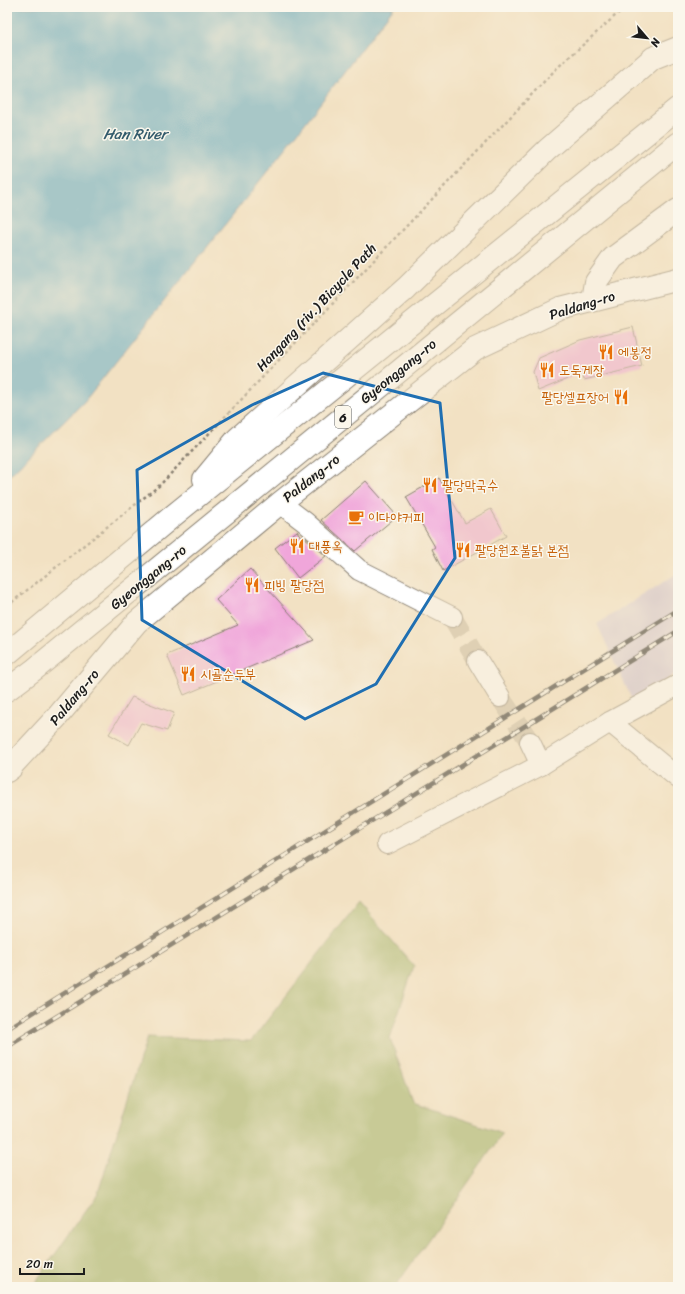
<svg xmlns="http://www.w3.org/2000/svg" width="685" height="1294" font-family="Sriracha,'Poor Story',sans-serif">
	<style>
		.industrial { fill: #cabfd6 }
		.forest { fill: #94ae60; stroke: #58653e }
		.water { fill: #50a7cd; stroke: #366274 }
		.building { fill: #f0a6da }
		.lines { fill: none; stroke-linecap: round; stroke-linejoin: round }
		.minor-tunnel { stroke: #c7baa2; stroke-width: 20; stroke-dasharray: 20 10; stroke-linecap: butt }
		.minor-casing { stroke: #877e70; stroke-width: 22 }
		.tertiary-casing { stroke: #877e70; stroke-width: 24 }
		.trunk-casing { stroke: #877e70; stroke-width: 24 }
		.path { stroke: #877e70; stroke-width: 2.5; stroke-dasharray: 3 3; stroke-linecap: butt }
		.minor { stroke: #fff; stroke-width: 20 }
		.tertiary { stroke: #fff; stroke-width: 22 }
		.trunk { stroke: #fff; stroke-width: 22 }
		.rail-casing { stroke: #1c1c1c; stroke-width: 4.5 }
		.rail { stroke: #fbf7ec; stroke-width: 3; stroke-dasharray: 9; stroke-linecap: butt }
		.marked { fill: none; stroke: #1f6fb2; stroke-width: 3; stroke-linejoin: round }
		.labels { text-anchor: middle; stroke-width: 3; stroke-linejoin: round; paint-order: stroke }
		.shield { fill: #fbf7ec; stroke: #5f5e5a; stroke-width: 1 }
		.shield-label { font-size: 13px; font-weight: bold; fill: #1c1c1c }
		.street-label { font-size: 14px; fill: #1c1c1c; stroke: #fbf7ec }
		.food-label { font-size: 14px; fill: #c56008; stroke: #fbf7ec; text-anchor: start }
		.water-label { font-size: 15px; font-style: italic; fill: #335b6c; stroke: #fbf7ec }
	</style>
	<rect width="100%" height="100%" fill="#fbf7ec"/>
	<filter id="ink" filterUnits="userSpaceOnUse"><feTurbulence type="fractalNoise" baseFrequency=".025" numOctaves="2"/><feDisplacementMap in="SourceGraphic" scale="8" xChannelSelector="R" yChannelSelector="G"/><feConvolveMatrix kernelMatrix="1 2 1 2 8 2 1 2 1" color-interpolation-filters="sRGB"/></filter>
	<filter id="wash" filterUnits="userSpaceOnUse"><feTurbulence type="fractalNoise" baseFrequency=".012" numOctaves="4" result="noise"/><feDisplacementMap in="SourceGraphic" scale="16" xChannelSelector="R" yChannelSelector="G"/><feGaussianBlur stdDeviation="0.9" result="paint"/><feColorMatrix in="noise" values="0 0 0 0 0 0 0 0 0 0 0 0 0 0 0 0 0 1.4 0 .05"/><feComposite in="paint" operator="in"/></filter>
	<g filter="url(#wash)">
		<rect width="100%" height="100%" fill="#f2e1c3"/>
		<!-- industrial -->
		<path class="industrial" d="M678,573V672L634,704L597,624Z"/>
		<!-- forest -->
		<path class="forest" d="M359,902L414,966L390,1038L413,1103L503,1133L395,1287H32L98,1193L147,1037L251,1041Z"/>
		<!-- water -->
		<path class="water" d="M7,7H394L286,148L84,402L7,478Z"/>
		<g id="blocks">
			<!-- building -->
			<g class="building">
				<path d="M633,327L642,366L584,380L582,373L538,391L533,372L539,358L580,340Z"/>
				<path d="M439,478L465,523L491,509L506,536L443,571L432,549L435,547L406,497Z"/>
				<path d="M366,481L397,516L355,551L321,520Z"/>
				<path d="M297,531L301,537L303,536L326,556L298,578L275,548Z"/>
				<path d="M250,569L314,640L184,695L167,655L238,625L216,600Z"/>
				<path d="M132,697L174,713L167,731L141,723L129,745L109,734Z"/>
			</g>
		</g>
	</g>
	<g filter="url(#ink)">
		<use href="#blocks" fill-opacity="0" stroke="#877e70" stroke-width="1"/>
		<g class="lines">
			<!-- minor-tunnel -->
			<g class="minor-tunnel">
				<path d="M452,617L478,661"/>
				<path d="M500,697L530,742"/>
			</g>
			<defs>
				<g id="minor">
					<path d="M280,503L305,522L359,570L452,617"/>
					<path d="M478,661L500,697"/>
					<path d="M610,722L678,778"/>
					<path d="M530,742L541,765"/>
					<path d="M387,844L541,765L610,722L678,685"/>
				</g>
				<path id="tertiary" d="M7,771L57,717L137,622L280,503L475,349L560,309L678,279"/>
				<g id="trunk">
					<path d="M593,300L596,282L613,258L678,210"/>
					<path d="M204,479L237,439L406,288L547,150L653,58L678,48"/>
					<path d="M7,654L174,515L678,108"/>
					<path d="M7,690L35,669L678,143"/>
					<path d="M7,768H11"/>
				</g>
			</defs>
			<!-- minor casing -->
			<use href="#minor" class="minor-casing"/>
			<!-- tertiary casing -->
			<use href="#tertiary" class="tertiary-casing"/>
			<!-- trunk casing -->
			<use href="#trunk" class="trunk-casing"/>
			<!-- path -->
			<path class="path" d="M7,606L160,485L556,69L625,7"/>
			<!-- minor -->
			<use href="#minor" class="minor"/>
			<!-- tertiary -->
			<use href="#tertiary" class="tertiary"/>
			<!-- trunk -->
			<use href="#trunk" class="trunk"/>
			<defs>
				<g id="rail">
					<path d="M7,1029L678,610"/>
					<path d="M7,1047L678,631"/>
				</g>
			</defs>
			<!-- rail casing -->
			<use href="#rail" class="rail-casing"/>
			<!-- rail -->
			<use href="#rail" class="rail"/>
		</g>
	</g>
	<!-- marked area -->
	<path d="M0 0H685V1294H0ZM323,373L440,403L455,558L376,684L305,719L142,620L137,470L252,405Z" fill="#f2e1c3" fill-opacity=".55" fill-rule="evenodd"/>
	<path class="marked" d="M323,373L440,403L455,558L376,684L305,719L142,620L137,470L252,405Z"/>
	<!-- icons -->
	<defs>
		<symbol id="restaurant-bare" viewBox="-9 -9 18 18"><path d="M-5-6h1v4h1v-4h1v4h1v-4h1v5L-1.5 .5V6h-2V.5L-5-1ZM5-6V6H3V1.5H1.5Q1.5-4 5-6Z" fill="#e8710a" stroke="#fbf7ec" stroke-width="2.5" paint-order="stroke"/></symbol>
		<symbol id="cafe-bare" viewBox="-9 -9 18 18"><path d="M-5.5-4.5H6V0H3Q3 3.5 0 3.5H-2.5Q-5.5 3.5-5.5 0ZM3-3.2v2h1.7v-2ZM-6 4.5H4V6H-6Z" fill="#e8710a" stroke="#fbf7ec" stroke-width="2.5" paint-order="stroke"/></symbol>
	</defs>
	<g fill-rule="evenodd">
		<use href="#restaurant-bare" x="595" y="341" width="22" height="22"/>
		<use href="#restaurant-bare" x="536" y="359" width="22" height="22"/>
		<use href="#restaurant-bare" x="610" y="386" width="22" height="22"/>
		<use href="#restaurant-bare" x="419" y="474" width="22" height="22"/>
		<use href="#cafe-bare" x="345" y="506" width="22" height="22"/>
		<use href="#restaurant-bare" x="286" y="535" width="22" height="22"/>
		<use href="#restaurant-bare" x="452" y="539" width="22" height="22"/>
		<use href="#restaurant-bare" x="241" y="574" width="22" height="22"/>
		<use href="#restaurant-bare" x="177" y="663" width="22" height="22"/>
	</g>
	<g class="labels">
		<!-- shield labels -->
		<rect class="shield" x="335" y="406" width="16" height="22" rx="3"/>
		<g class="shield-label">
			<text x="343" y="422">6</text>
		</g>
		<!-- street labels -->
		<g class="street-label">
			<text transform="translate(582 305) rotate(-17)" y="5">Paldang-ro</text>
			<text transform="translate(316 307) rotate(-47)" y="5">Hangang (riv.) Bicycle Path</text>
			<text transform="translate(398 371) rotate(-39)" y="5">Gyeonggang-ro</text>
			<text transform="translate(311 478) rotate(-38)" y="5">Paldang-ro</text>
			<text transform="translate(148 577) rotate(-39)" y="5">Gyeonggang-ro</text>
			<text transform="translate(74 697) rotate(-50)" y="5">Paldang-ro</text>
		</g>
		<!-- food labels -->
		<g class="food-label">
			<text x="618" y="357">에봉정</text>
			<text x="559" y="375">도둑게장</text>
			<text x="609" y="402" text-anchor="end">팔당셀프장어</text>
			<text x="442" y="490">팔당막국수</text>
			<text x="368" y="522">이다야커피</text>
			<text x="309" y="551">대풍옥</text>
			<text x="475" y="555">팔당원조불닭 본점</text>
			<text x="264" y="590">피빙 팔당점</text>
			<text x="200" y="679">시골순두부</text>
		</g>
		<!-- water labels -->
		<g class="water-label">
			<text x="135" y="139">Han River</text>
		</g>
	</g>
	<!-- margin -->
	<rect width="685" height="1294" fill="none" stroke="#fbf7ec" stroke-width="24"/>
	<!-- north arrow -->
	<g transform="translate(647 38) rotate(118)" stroke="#fbf7ec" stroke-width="3" paint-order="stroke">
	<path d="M0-3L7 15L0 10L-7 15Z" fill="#1c1c1c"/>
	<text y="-6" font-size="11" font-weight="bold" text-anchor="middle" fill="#1c1c1c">N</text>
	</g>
	<!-- scale -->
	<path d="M20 1268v6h64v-6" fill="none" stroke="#1c1c1c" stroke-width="2"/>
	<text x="26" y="1268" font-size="12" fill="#1c1c1c" stroke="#fbf7ec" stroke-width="3" paint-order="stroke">20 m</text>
</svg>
